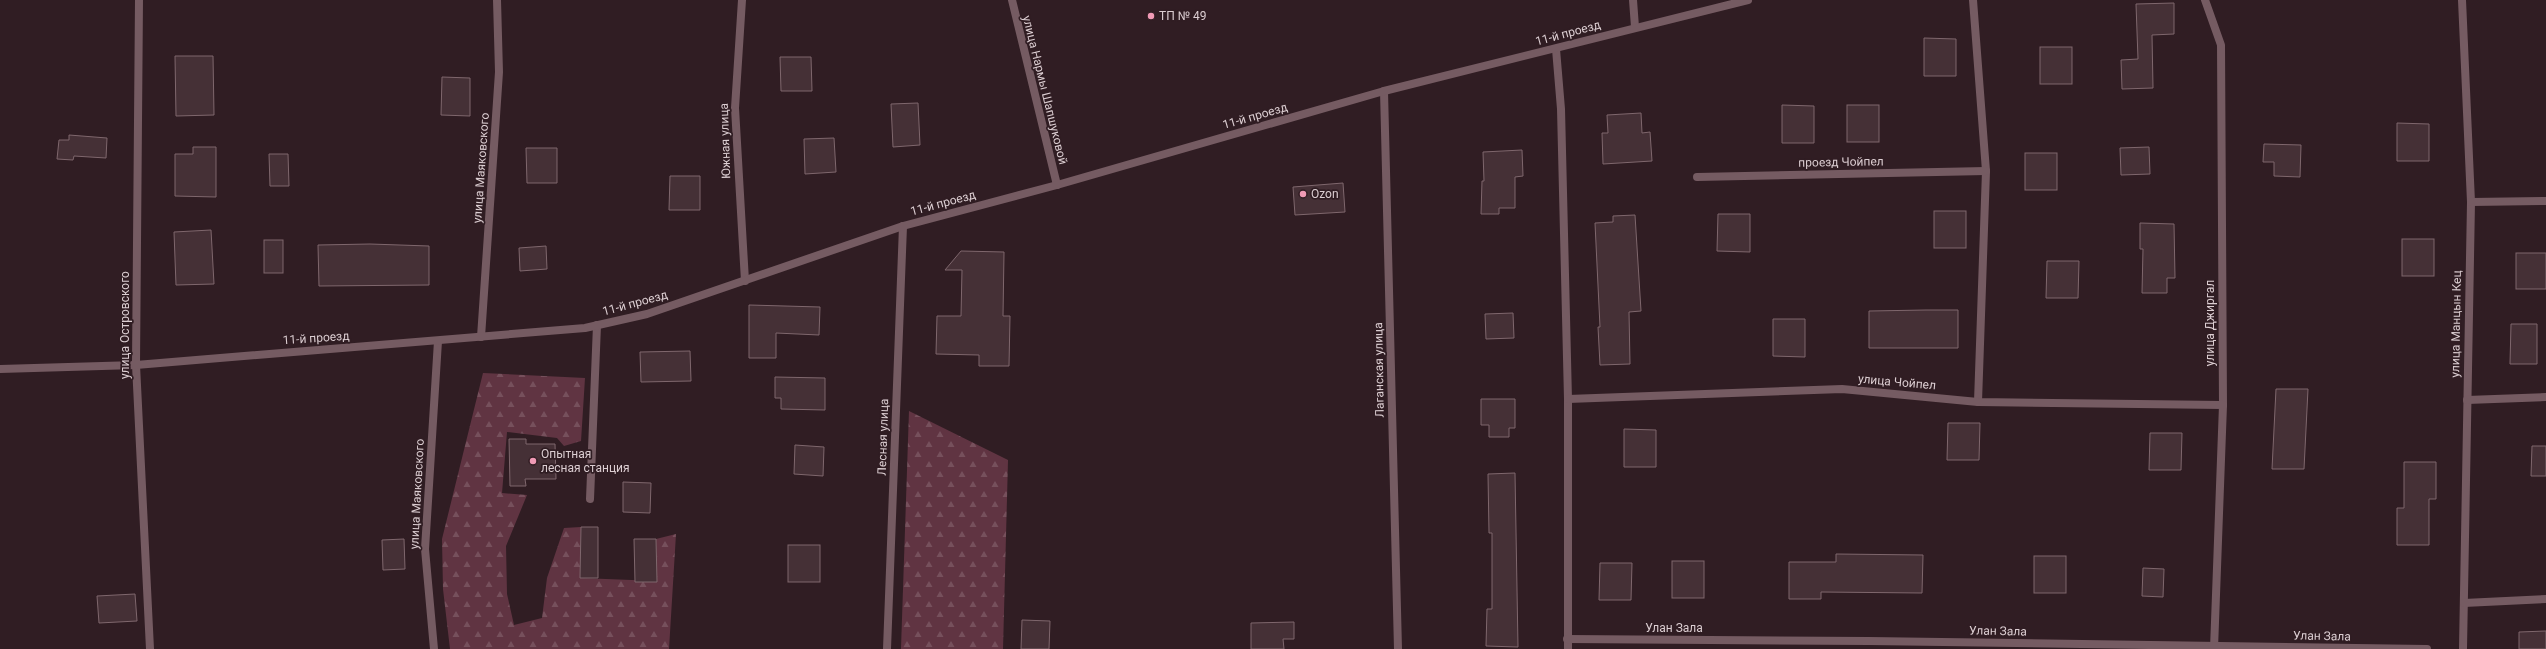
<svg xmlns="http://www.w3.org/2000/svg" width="2546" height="649" font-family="Roboto,sans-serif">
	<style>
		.forest { fill: url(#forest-firs) }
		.building { fill: #453036; stroke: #7f676d }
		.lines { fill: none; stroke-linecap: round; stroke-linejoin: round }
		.service { stroke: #755b62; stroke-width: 8 }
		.minor { stroke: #755b62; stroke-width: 8 }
		.tertiary { stroke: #755b62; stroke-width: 8 }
		.poi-dot { fill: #f09ab5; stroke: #301d23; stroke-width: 1.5 }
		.labels { text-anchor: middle; stroke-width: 3.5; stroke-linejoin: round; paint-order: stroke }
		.poi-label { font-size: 12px; fill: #dcced2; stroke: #301d23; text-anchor: start }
		.street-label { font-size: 12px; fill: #dcced2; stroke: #301d23 }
	</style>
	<defs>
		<pattern id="forest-firs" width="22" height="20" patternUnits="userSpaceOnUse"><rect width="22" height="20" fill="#603442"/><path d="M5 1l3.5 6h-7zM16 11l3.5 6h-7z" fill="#76505c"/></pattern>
	</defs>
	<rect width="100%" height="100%" fill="#301d23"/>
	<!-- forest -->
	<g class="forest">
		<path d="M483,373L585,378L581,441L564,446L557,438L507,432L502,493L527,495L506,546L507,594L514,625L542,618L547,578L564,528L581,527L580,578L657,581L656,539L676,534L669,649H450L443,589L442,539Z"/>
		<path d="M909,411L1008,460L1003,649H901Z"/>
	</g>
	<!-- building -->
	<g class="building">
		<path d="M2174,3V34L2152,35L2153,88L2122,89L2121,60L2138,59L2136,4Z"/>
		<path d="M1924,38L1956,39V76H1924Z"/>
		<rect x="2040" y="47" width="32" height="37"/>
		<path d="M175,56H213L214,115L176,116Z"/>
		<path d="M780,57H811L812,91H781Z"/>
		<path d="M442,77L470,78V116L441,115Z"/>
		<path d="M918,103L920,145L893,147L891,104Z"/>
		<path d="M1782,105L1814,106V143H1782Z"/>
		<rect x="1847" y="105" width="32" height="37"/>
		<path d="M1641,113L1642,133L1650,132L1652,161L1603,164L1602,133H1608L1607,115Z"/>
		<path d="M2397,123L2429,124V161H2397Z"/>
		<path d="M69,135L107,138L106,158L74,156L73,160L57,159L59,140H69Z"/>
		<path d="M834,138L836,172L805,174L804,139Z"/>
		<path d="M2264,144L2301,145L2300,177L2274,176V162H2263Z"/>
		<path d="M193,147H216V197L175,196V154H193Z"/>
		<path d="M2149,147L2150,174L2121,175L2120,148Z"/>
		<path d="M526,148H557V183H527Z"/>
		<path d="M1522,150L1523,176L1515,177V208H1499V214H1481L1482,181H1484L1483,152Z"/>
		<rect x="2025" y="153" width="32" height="37"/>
		<path d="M269,154H288L289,186H270Z"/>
		<path d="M670,176H700V210H669Z"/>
		<path d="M1343,183L1345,212L1295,215L1293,187Z"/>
		<rect x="1934" y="211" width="32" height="37"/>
		<path d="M1718,214H1750V252L1717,251Z"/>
		<path d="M1635,215L1641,311L1629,312L1630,364L1600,365L1598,327H1600L1595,223L1613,222V216Z"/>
		<path d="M2140,223L2174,224L2175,278H2167V293H2142L2143,249H2140Z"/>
		<path d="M211,230L214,284L176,285L174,232Z"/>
		<rect x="2402" y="239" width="32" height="37"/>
		<rect x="264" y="240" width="19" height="33"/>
		<path d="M370,244L429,246V285L319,286L318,245Z"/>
		<path d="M546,246L547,269L520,271L519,248Z"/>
		<path d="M961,251L1004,252L1003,316H1010L1009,366H979V355L936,354L937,316H961L962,270H945Z"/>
		<rect x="2516" y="253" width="30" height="36"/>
		<path d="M2047,261H2079L2078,298H2046Z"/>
		<path d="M749,305L820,307L819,335L776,333V358H749Z"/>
		<path d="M1926,310H1958V348H1869V311Z"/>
		<path d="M1513,313L1514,338L1486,339L1485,314Z"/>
		<path d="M1773,319H1805V357L1773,356Z"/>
		<path d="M2511,324H2537V364H2510Z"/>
		<path d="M690,351L691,381L641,382L640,352Z"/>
		<path d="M775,377L825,378V410L781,409V398H775Z"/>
		<path d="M2276,389H2308L2304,469H2272Z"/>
		<path d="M1481,399H1515V428H1509V437H1489V425H1481Z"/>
		<path d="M1948,423H1980L1979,460H1947Z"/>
		<path d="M1624,429L1656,430V467H1624Z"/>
		<path d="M2150,433H2182L2181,470H2149Z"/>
		<path d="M509,439H526V444H555L556,479H525L526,486H510Z"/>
		<path d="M795,445L824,447L823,476L794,474Z"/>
		<path d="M2532,446H2546V476H2531Z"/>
		<path d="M2404,462H2436V499H2429V545H2397V508H2404Z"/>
		<path d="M1515,473L1518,647L1486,646L1487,609H1492V533H1489L1488,474Z"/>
		<path d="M623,482L651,483L650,513L623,512Z"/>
		<path d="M581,527H598V578H580Z"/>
		<path d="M404,539L405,569L383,570L382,540Z"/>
		<path d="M634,539H656L657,582H635Z"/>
		<rect x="788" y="545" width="32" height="37"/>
		<path d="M1836,554L1923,555L1922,593L1821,592V599H1789V562H1836Z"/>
		<rect x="2034" y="556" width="32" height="37"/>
		<rect x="1672" y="561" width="32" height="37"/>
		<path d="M1600,563H1632L1631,600H1599Z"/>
		<path d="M2143,568L2164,569L2163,597L2142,596Z"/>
		<path d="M135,594L137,621L99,623L97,596Z"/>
		<path d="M1022,620L1050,621L1049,649H1021Z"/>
		<path d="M1294,622V639H1283L1284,649H1251V623Z"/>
		<path d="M2546,631V649H2519V632Z"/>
	</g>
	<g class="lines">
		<!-- service -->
		<g class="service">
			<path d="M0,369L136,365"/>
			<path d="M590,499L597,325"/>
		</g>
		<!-- minor -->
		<g class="minor">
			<path d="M742,0L735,108L745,281"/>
			<path d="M1012,0L1057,185"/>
			<path d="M1633,0L1635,27"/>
			<path d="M1973,0L1986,171L1978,402"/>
			<path d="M2205,0L2221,45L2223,405L2214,649"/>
			<path d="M2462,0L2471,202L2463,649"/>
			<path d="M1556,49L1561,109L1568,399V649"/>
			<path d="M1384,91L1398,649"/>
			<path d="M1697,177L1986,171"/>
			<path d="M2471,202L2546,201"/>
			<path d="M481,337L499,72L497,0"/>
			<path d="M136,365L150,649"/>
			<path d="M1568,399L1842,389L1978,402L2223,405"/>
			<path d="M2467,400L2546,397"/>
			<path d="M2464,603L2546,599"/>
			<path d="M1567,639L1869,641L2427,649"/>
			<path d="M434,649L425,549L438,341"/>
			<path d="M887,649L903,226"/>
		</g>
		<!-- tertiary -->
		<path class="tertiary" d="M139,0L136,365L585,328L647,314L903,226L1057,185L1384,91L1748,0"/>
	</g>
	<!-- markers -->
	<g class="poi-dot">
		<circle cx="1151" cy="16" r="4"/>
		<circle cx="1303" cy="194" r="4"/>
		<circle cx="533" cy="461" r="4"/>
	</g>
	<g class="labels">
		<!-- poi labels -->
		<g class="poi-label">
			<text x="1159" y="20">ТП № 49</text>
			<text x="1311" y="198">Ozon</text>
			<text x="541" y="458">Опытная<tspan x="541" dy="14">лесная станция</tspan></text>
		</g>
		<!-- street labels -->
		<g class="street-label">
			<text transform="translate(1568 33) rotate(-15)" y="4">11-й проезд</text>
			<text transform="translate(1045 90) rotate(76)" y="4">улица Нармы Шапшуковой</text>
			<text transform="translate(1255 116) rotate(-16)" y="4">11-й проезд</text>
			<text transform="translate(725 141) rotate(-92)" y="4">Южная улица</text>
			<text transform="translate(1841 162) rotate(-1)" y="4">проезд Чойпел</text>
			<text transform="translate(481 168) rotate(-86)" y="4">улица Маяковского</text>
			<text transform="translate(943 203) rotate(-15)" y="4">11-й проезд</text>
			<text transform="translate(635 303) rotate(-15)" y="4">11-й проезд</text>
			<text transform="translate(2210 323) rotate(-90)" y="4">улица Джиргал</text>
			<text transform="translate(2456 324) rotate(-89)" y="4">улица Манцын Кец</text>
			<text transform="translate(125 325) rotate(-90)" y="4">улица Островского</text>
			<text transform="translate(316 338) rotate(-4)" y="4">11-й проезд</text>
			<text transform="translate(1379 370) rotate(-91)" y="4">Лаганская улица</text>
			<text transform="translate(1897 382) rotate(5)" y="4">улица Чойпел</text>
			<text transform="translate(883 437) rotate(-88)" y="4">Лесная улица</text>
			<text transform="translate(417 494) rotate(-87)" y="4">улица Маяковского</text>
			<text x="1674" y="632">Улан Зала</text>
			<text transform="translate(1998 631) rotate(1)" y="4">Улан Зала</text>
			<text transform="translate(2322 636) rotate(1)" y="4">Улан Зала</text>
		</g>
	</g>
</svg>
